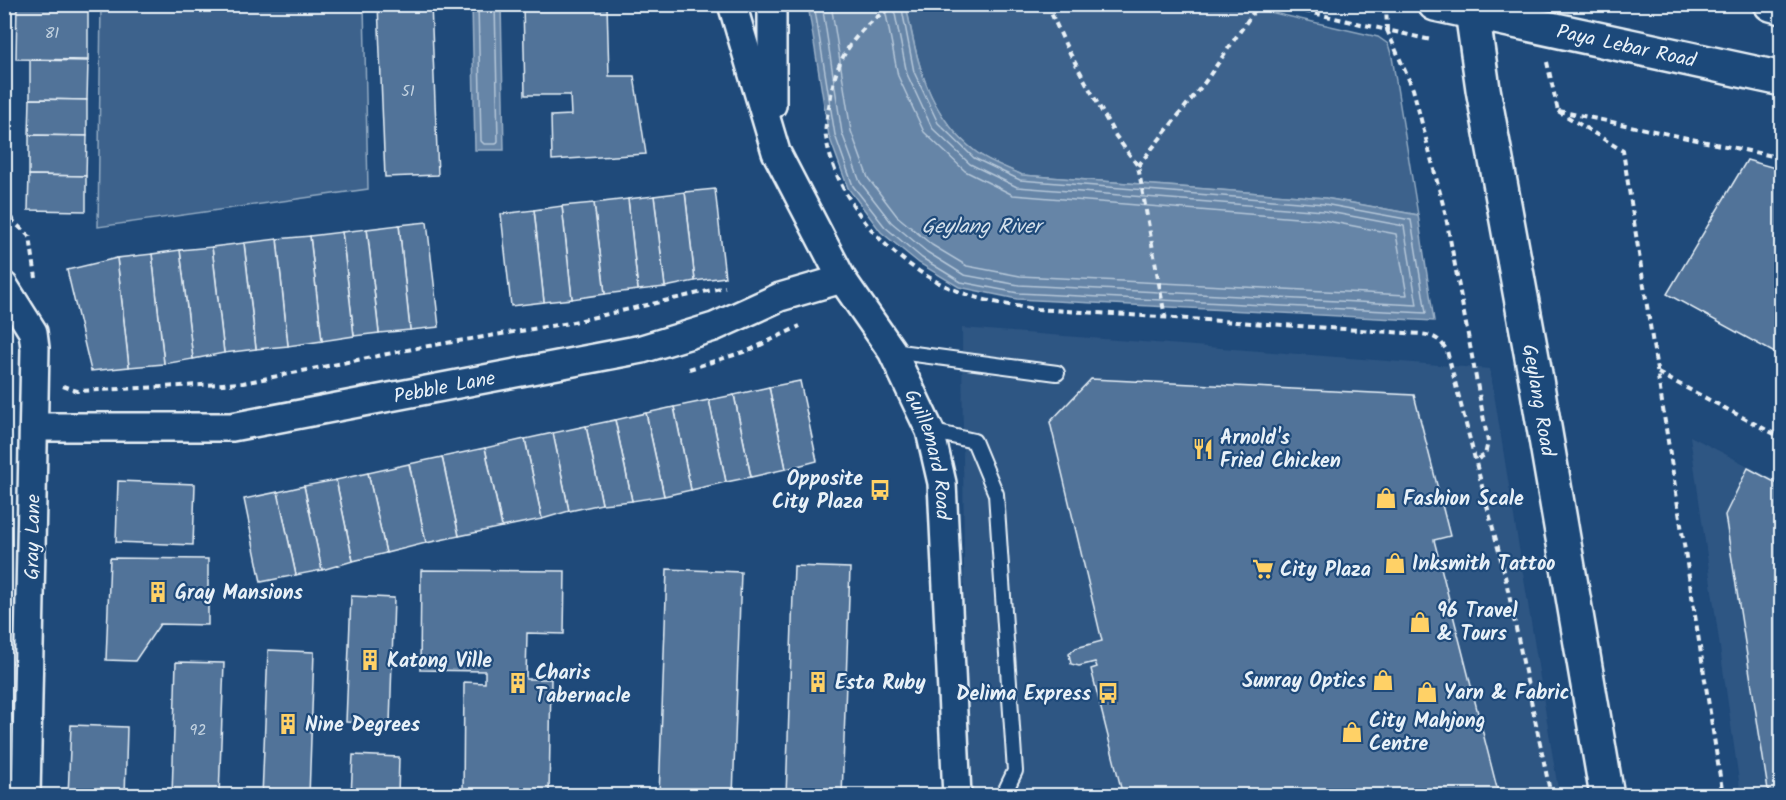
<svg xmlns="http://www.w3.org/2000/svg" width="1786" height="800" font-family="Kalam,sans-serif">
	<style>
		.built { fill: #2e5683 }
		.green { fill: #3c628c; stroke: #92aac2; stroke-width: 1.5 }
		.water { fill: #6685a7; stroke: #9ab0c7; stroke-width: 1.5 }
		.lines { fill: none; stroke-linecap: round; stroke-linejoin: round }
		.shore { stroke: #b4c6d8; stroke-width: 1.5 }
		.building { fill: #517399; stroke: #e8f1f8; stroke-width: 1.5 }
		.lane-casing { stroke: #e8f1f8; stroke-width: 18 }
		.street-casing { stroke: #e8f1f8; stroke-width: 32 }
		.primary-casing { stroke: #e8f1f8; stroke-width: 38 }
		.path { stroke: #e8f1f8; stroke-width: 4; stroke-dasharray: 6 4.5; stroke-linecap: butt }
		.lane { stroke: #1f4a7a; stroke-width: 14 }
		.street { stroke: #1f4a7a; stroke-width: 27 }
		.primary { stroke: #1f4a7a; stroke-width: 33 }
		.labels { text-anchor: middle; stroke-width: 4.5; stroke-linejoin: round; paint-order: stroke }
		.number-label { font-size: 16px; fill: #c2d2e0 }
		.street-label { font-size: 20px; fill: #e8f1f8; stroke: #1f4a7a }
		.poi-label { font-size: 20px; font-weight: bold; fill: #e8f1f8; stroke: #1f4a7a; text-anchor: start }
		.water-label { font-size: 21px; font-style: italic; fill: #d4e1ec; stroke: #1f4a7a }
	</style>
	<rect width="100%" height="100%" fill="#1f4a7a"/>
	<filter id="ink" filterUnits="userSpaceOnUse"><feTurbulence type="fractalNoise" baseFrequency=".0167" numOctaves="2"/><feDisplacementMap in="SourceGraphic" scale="12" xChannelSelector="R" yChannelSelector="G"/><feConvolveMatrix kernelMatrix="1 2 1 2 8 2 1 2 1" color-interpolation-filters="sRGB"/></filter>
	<g filter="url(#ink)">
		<!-- built -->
		<g class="built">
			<path d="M962,328L1490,369L1559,795H966Z"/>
			<path d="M1690,436L1781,483V795H1741Z"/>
		</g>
		<!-- green -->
		<g class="green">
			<path d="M101,5H364L368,189L98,227Z"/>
			<path d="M906,5H1239L1378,37L1388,44L1392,57L1418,215L1325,198L1022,175C1008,168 989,162 976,152C926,114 918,63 906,5Z"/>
		</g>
		<!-- water -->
		<g class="water">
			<path d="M472,5H501L504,150H475Z"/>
			<path d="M808,5H906C917,62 927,114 976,152C989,162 1008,168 1022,175L1325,198L1418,215L1434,321L1017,299L959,287L919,263L881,232L848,188L829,136Z"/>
		</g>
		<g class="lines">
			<!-- shore -->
			<g class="shore">
				<path d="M478,4L481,141L484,144H496L498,141L495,4"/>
				<path d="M814,4L835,135L853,186L885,227L922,258L961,282L1018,293L1426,313L1411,220L1324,204L1020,180L974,158L938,123L914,72L901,4"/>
				<path d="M822,4L842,133L860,182L891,222L927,252L964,275L1019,285L1417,305L1404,226L1324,211L1017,187L970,164L932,128L907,74L893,4"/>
				<path d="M831,4L851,131L868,178L897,216L932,245L967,266L1020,276L1407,295L1396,234L1322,220L1013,195L965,171L924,132L898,76L884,4"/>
			</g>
		</g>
		<!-- building -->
		<g class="building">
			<path d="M17,4H88V60L16,59Z"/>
			<path d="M378,4H431L438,175L385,177Z"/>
			<path d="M523,4H607L609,76H634L646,154L552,160L551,116L571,115L570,95H525Z"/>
			<path d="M30,60L88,61L87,100L30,99Z"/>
			<path d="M30,99L87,100V136L29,135Z"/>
			<path d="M29,135L87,136L86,176L29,175Z"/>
			<path d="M1747,160L1782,170V357L1667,294Z"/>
			<path d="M29,175L86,176V211L28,210Z"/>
			<path d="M715,189L725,277L695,281L685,192Z"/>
			<path d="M685,192L695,281L665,287L654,196Z"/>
			<path d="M654,196L665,287L638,290L628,199Z"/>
			<path d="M628,199L638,290L605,294L594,203Z"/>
			<path d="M594,203L605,294L572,299L562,206Z"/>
			<path d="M562,206L572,299L544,302L534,210Z"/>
			<path d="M534,210L544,302L511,306L501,214Z"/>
			<path d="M427,222L439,327L410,330L399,225Z"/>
			<path d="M399,225L410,330L379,333L367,229Z"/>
			<path d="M367,229L379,333L354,336L342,232Z"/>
			<path d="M342,232L354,336L322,341L310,236Z"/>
			<path d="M310,236L322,341L288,346L277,239Z"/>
			<path d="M277,239L288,346L256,349L244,243Z"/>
			<path d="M244,243L256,349L224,353L212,247Z"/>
			<path d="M212,247L224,353L193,359L180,250Z"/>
			<path d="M180,250L193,359L164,364L152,254Z"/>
			<path d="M152,254L164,364L129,367L117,258Z"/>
			<path d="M117,258L129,367L91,371L67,270Z"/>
			<path d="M1091,379L1414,395L1450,536L1434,540L1499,796H1123L1091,669L1097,667L1095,662L1079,666L1071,664L1069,654L1076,648L1102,641L1050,422Z"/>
			<path d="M800,381L817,461L786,469L769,387Z"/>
			<path d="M769,387L786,469L751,477L734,395Z"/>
			<path d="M734,395L751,477L726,482L709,400Z"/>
			<path d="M709,400L726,482L691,490L674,407Z"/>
			<path d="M674,407L691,490L664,496L646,413Z"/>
			<path d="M646,413L664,496L632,501L615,420Z"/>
			<path d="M615,420L632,501L602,504L586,426Z"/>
			<path d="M586,426L602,504L569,511L553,433Z"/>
			<path d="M553,433L569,511L542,519L525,439Z"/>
			<path d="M525,439L542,519L502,527L485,448Z"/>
			<path d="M485,448L502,527L459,536L442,457Z"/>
			<path d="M442,457L459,536L426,543L409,464Z"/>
			<path d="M409,464L426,543L386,553L368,473Z"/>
			<path d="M1748,468L1782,486V796H1769L1725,515Z"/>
			<path d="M368,473L386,553L353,561L336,480Z"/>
			<path d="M336,480L353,561L322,570L304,486Z"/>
			<path d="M118,481L195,484L193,545L116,542Z"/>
			<path d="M304,486L322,570L296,575L278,492Z"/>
			<path d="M278,492L296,575L261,582L244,499Z"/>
			<path d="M110,558L208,559V625L160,624L135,661L106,660Z"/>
			<path d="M794,566L850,568L842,796H786Z"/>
			<path d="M667,569L741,572L733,796H659Z"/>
			<path d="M421,570L565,571L564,634L527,633L526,679H551L549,796H463L464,682L485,683V671L420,670Z"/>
			<path d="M351,596L394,598L390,724L346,722Z"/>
			<path d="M268,650L314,652L309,796H262Z"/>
			<path d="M176,662L224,663L219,796H172Z"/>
			<path d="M71,725L127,727L125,796H68Z"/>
			<path d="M353,755L399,757L398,796H351Z"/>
		</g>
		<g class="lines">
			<defs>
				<g id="lane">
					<path d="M892,351L1057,373"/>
					<path d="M930,431L974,441L996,494L1015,771L1003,796"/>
				</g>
				<g id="street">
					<path id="s1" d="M732,4L776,152L842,279L892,351L930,431L942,483L957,796"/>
					<path d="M772,4V105"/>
					<path d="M4,286L33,332L35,348L26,796"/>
					<path id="s2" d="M34,427H232L642,349L714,327L780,297L842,279"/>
				</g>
				<g id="primary">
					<path id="s3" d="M1435,4L1782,79"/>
					<path id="s4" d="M1471,4L1483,89L1535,374L1607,796"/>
					<path d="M1771,4L1782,7"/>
				</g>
			</defs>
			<!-- lane casing -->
			<use href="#lane" class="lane-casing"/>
			<!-- street casing -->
			<use href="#street" class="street-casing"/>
			<!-- primary casing -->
			<use href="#primary" class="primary-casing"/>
			<!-- path -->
			<g class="path">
				<path d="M898,4C861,23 836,55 831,96C829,108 824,125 826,137C836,201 889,261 948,287C976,300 1006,305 1036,309L1421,334C1435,336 1440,339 1447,351L1504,571L1551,796"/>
				<path d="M1047,4L1067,48L1115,135L1138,166L1165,317"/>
				<path d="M1274,4L1387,30L1413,89L1445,212L1488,442L1485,455L1476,460"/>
				<path d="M1386,4L1387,30L1431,40"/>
				<path d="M1547,62L1558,111"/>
				<path d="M1558,111L1623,151L1723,796"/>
				<path d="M1559,111L1782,158"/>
				<path d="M1138,166L1205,82L1259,4"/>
				<path d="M4,198L14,222L30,237L36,278"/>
				<path d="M689,369L750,350L800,326"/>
				<path d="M1658,373L1782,438"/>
				<path d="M63,386L77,391L243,383L422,347L569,323L725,287"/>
			</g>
			<!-- lane -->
			<use href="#lane" class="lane"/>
			<!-- street -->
			<use href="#street" class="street"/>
			<!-- primary -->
			<use href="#primary" class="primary"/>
		</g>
	</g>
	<!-- icons -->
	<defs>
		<symbol id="restaurant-bare" viewBox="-9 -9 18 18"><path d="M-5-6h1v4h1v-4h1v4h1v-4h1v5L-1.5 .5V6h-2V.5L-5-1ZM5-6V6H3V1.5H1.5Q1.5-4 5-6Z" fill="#ffd166" stroke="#1f4a7a" stroke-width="2.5" paint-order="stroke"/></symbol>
		<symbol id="bus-bare" viewBox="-9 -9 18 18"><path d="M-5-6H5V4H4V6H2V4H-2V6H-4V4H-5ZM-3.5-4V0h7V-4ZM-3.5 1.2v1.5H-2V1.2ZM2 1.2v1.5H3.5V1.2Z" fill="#ffd166" stroke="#1f4a7a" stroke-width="2.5" paint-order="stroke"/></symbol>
		<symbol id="shop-bare" viewBox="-9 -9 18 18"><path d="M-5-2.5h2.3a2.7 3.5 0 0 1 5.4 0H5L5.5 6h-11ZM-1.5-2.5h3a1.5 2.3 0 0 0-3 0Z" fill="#ffd166" stroke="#1f4a7a" stroke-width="2.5" paint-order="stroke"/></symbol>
		<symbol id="supermarket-bare" viewBox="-9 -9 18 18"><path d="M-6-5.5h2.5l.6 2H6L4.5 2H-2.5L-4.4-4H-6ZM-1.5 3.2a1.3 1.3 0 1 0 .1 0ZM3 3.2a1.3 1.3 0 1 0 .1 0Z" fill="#ffd166" stroke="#1f4a7a" stroke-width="2.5" paint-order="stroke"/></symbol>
		<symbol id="building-bare" viewBox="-9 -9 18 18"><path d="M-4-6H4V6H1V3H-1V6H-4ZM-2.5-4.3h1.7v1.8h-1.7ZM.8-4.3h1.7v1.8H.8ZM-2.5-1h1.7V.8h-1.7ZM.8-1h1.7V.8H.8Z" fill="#ffd166" stroke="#1f4a7a" stroke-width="2.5" paint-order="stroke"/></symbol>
	</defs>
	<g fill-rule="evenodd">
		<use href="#restaurant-bare" x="1188" y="434" width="30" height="30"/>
		<use href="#bus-bare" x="865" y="475" width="30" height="30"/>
		<use href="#shop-bare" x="1371" y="483" width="30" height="30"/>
		<use href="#shop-bare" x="1380" y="548" width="30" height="30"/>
		<use href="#supermarket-bare" x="1248" y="554" width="30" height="30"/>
		<use href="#building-bare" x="143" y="577" width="30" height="30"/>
		<use href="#shop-bare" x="1405" y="607" width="30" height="30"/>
		<use href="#building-bare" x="355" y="645" width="30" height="30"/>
		<use href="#shop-bare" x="1368" y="665" width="30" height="30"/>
		<use href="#building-bare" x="803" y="667" width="30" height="30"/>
		<use href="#building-bare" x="503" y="668" width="30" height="30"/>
		<use href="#shop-bare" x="1412" y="677" width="30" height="30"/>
		<use href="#bus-bare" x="1093" y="678" width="30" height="30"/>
		<use href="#building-bare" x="273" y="709" width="30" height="30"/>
		<use href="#shop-bare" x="1337" y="717" width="30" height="30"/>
	</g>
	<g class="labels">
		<!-- number labels -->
		<g class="number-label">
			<text x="52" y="38">81</text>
			<text x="408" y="96">51</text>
			<text x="198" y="735">92</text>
		</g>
		<!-- street labels -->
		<g class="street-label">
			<text dy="7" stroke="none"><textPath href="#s3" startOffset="196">Paya Lebar Road</textPath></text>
			<text dy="7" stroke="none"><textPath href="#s2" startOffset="414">Pebble Lane</textPath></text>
			<text dy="7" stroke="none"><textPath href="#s4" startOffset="402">Geylang Road</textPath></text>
			<text dy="7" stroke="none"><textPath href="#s1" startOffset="496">Guillemard Road</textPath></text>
			<text transform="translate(32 537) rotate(-89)" y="7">Gray Lane</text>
		</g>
		<!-- poi labels -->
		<g class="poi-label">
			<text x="1220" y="444">Arnold's<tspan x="1220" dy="23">Fried Chicken</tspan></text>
			<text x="863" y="485" text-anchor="end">Opposite<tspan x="863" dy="23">City Plaza</tspan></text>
			<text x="1403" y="505">Fashion Scale</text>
			<text x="1412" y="570">Inksmith Tattoo</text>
			<text x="1280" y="576">City Plaza</text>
			<text x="175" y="599">Gray Mansions</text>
			<text x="1437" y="617">96 Travel<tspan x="1437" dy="23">&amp; Tours</tspan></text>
			<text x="387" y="667">Katong Ville</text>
			<text x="535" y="679">Charis<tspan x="535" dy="23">Tabernacle</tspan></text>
			<text x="1366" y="687" text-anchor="end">Sunray Optics</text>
			<text x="835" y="689">Esta Ruby</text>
			<text x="1444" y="699">Yarn &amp; Fabric</text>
			<text x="1091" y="700" text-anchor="end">Delima Express</text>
			<text x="1369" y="727">City Mahjong<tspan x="1369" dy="23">Centre</tspan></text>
			<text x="305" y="731">Nine Degrees</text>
		</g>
		<!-- water labels -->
		<g class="water-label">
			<text x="981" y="233">Geylang River</text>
		</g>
	</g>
	<!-- margin -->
	<rect width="1786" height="800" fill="none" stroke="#1f4a7a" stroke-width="24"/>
	<rect x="12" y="12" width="1762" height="776" fill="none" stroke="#e8f1f8" stroke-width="2" filter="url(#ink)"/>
</svg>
